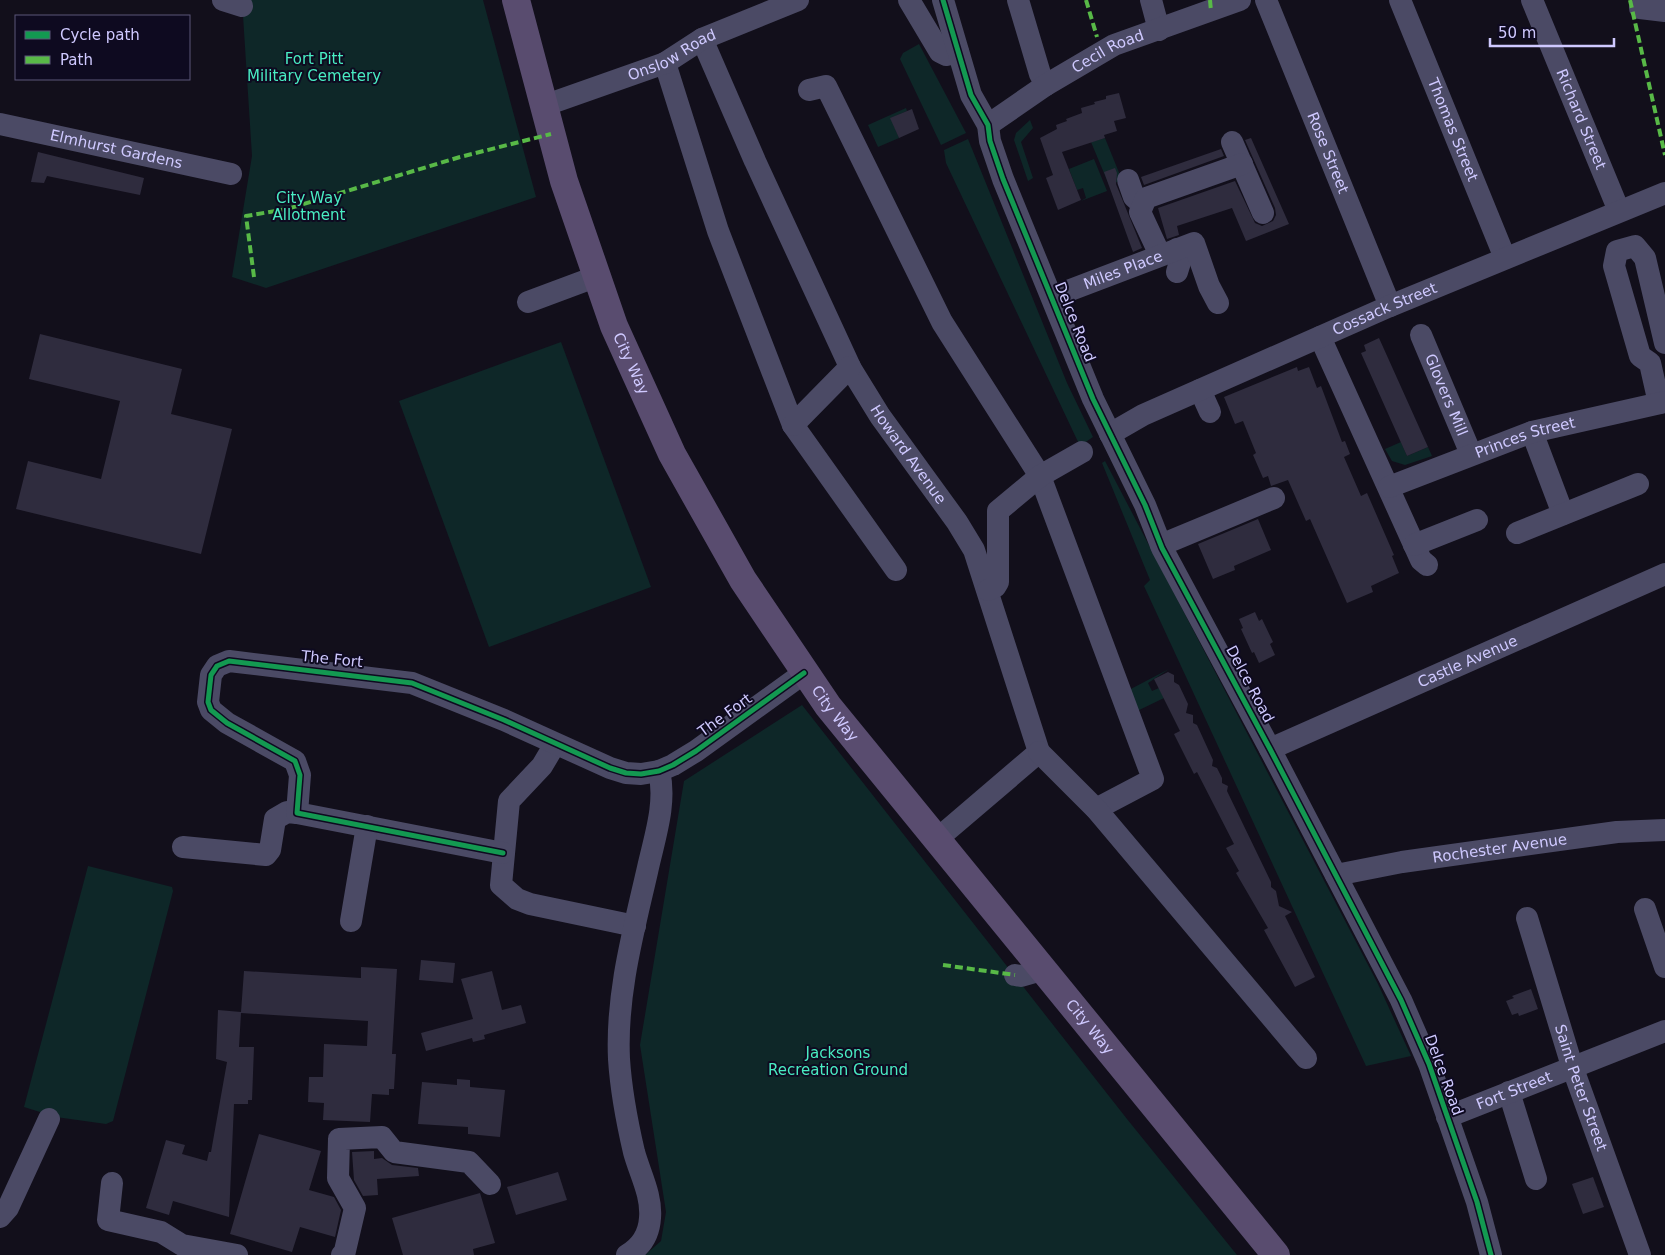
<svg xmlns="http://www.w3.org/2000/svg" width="1665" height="1255" font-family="'DejaVu Sans',sans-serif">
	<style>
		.green { fill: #0e2728 }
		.building { fill: #2f2c3e }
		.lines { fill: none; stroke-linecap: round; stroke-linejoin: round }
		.minor { stroke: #4b4a65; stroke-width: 22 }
		.major { stroke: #594c6f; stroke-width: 28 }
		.quiet { stroke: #58b947; stroke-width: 4; stroke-dasharray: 8 4; stroke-linecap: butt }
		.cycleway-casing { stroke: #0e0a20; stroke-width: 8 }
		.cycleway { stroke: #139951; stroke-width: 5 }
		.labels { text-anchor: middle; stroke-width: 4; stroke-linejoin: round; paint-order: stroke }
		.street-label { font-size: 15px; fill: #cfc9ff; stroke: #0e0a20 }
		.park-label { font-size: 15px; fill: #49ecc2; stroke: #0e0a20 }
	</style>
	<rect width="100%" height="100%" fill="#120f1b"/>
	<!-- green -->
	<g class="green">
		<path d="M242,0H483L536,197L266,288L232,277L252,156Z"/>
		<path d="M919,44L966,133L941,145L900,59L903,53Z"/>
		<path d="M906,108L907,111L891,118L899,138L878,147L868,125Z"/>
		<path d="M1030,120L1033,128L1021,142L1033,178L1028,181L1014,140L1016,133Z"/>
		<path d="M1105,138L1122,180L1109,185L1091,142Z"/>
		<path d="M968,139L1067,383L1093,437L1080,446L946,163L944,150Z"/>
		<path d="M1094,159L1107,191L1081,201L1086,198L1083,188L1077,190L1069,169Z"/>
		<path d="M561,342L651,587L489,647L399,401Z"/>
		<path d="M1401,442L1407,456L1428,447L1432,456L1405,465L1392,461L1385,449Z"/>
		<path d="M1100,458L1102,463L1105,461L1378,984L1411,1056L1366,1066L1144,586L1150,580Z"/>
		<path d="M1169,669L1148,683L1152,691L1159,688L1164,698L1133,713L1125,692Z"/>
		<path d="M802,705L1127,1119L1237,1255H645L661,1241L666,1212L640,1045L684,781Z"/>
		<path d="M88,866L172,887L173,891L113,1121L106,1124L56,1117L24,1107Z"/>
	</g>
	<!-- building -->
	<g class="building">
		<path d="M1119,93L1126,118L1114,121L1117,131L1104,135L1105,138L1062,152L1081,200L1058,210L1046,178L1053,175L1040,138L1057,129L1056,125L1067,121L1066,119L1082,113L1081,108L1095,104L1094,102L1106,99V96Z"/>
		<path d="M912,109L919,129L899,138L890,118Z"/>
		<path d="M1251,138L1289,224L1246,241L1232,208L1177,226L1179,235L1167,239L1158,208L1235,181L1255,223L1262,226L1273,221L1276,215L1275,208L1245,140Z"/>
		<path d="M1221,149L1224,156L1144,185L1141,177Z"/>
		<path d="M38,152L144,178L140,195L47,176L44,183L31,182Z"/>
		<path d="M1115,168L1117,173L1116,184L1142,248L1133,252L1104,172Z"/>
		<path d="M40,334L182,369L171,414L232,429L201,554L16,509L28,461L101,479L120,401L29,379Z"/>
		<path d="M1379,338L1428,447L1407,456L1361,353L1366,351L1364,345Z"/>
		<path d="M1297,367L1298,371L1309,367L1317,388L1321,386L1342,442L1345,441L1350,454L1344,457L1361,496L1367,493L1394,555L1392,556L1399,573L1371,586L1373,592L1347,603L1310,519L1306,521L1288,480L1271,486L1268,476L1263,478L1253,455L1256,453L1243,421L1235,424L1224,397Z"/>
		<path d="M1258,519L1271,550L1234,566L1235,570L1213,579L1198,544Z"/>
		<path d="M1255,612L1259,621L1262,619L1273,642L1270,644L1275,655L1259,663L1254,652L1252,653L1241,629L1243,628L1239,619Z"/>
		<path d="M1168,672L1174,675V682L1179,685L1188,704L1186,713L1193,715V723L1197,725L1213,760L1212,766L1217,768L1222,778V783L1228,786L1227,791L1271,882V887L1276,891L1279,906L1292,912L1285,916L1315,977L1295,987L1264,930L1268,928L1236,873L1239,871L1226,848L1234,844L1197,772L1194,774L1174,734L1180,731L1154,679Z"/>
		<path d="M421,960L455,963L453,983L419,980Z"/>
		<path d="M361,967L397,969L392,1054H396L394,1089H389V1095L372,1094L370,1122L323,1120L324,1103L308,1102L309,1077H323L324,1044L367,1046L368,1021L241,1013L239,1047H254L252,1100H248V1104H234L229,1217L173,1201L169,1215L146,1208L166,1140L185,1145L182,1154L207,1161L209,1152H211L227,1062L216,1059L218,1010L241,1012L244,971L361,978Z"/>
		<path d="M492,971L502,1010L521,1005L526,1023L484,1035L485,1039L473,1042L472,1038L426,1051L421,1033L473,1019L461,979Z"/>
		<path d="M1531,989L1538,1009L1519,1016L1518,1013L1512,1015L1506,1001L1514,998L1512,996Z"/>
		<path d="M457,1079L470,1080V1087L505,1090L500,1137L468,1134V1127L418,1124L422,1082L457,1085Z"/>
		<path d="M259,1134L321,1151L309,1190L334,1197L341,1210L335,1237L300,1227L292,1252L230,1234Z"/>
		<path d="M374,1151V1159L382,1158L392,1165L418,1168L419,1176L377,1179L378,1195L363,1196L354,1180L352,1152Z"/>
		<path d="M558,1172L567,1200L516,1215L507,1187Z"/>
		<path d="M1593,1177L1604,1207L1583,1214L1572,1184Z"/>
		<path d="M480,1193L495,1243L473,1249L474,1255H403L392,1218Z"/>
	</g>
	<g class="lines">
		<!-- minor -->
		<g class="minor">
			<path d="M223,0L242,6"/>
			<path d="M909,0L940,52L946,55L958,52"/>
			<path d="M943,0L971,95L988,125L990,141L1003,179L1093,399L1145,505L1162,548L1270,749L1401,1000L1429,1064L1477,1202L1491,1255"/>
			<path d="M1018,0L1040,74L1046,85"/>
			<path d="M1151,0L1159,30"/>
			<path id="s1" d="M1266,0L1390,306"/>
			<path id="s2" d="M1400,0L1505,258"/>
			<path id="s3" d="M1532,0L1619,211"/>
			<path d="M1640,8L1665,11"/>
			<path id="s4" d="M702,39L755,161L851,369L880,416L957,522L974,550L1039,752L936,840"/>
			<path d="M665,63L718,231L793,425L896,570"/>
			<path d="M809,90L826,86L942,322L1040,476L1153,779L1096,809"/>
			<path id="s5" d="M543,106L665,63L702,39L798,0"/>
			<path id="s6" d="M0,124L231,174"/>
			<path id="s7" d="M988,125L1046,85L1114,45L1240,0"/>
			<path d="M1232,142L1263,213"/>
			<path d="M1128,180L1134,197L1142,204"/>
			<path d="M1177,249L1181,259L1177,272"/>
			<path d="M1160,255L1140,212L1146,198L1242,164"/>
			<path id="s8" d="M1052,297L1194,243L1209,286L1218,303"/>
			<path d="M528,302L595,277"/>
			<path id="s9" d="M1421,335L1471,454"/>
			<path d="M1320,337L1421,560L1427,565"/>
			<path d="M1200,390L1210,412"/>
			<path d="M1659,403L1650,363L1640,356L1614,266L1617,251L1635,246L1645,258L1665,343"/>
			<path d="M793,425L850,367"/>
			<path d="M1532,432L1563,514"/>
			<path id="s10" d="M1110,434L1143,415L1390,306L1665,193"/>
			<path id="s11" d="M1389,487L1532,432L1665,402"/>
			<path d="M1517,533L1638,484"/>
			<path d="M1161,545L1274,498"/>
			<path d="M1414,545L1477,520"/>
			<path d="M988,590L995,587L998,582V511L1040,476L1082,452"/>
			<path d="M555,744L542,766L509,801L501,885L517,899L530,904L635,926"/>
			<path id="s12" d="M1270,749L1665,574"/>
			<path d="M1039,752L1096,809L1306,1058"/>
			<path d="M183,847L266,855L270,850L275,819L287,812L297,813"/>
			<path d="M503,853L297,813L300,775L295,761L227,723L211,710L208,702L211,675L217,666L229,661L412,683L504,720L610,768L626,773L641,774L659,771L673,765L696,751L804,673"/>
			<path id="s13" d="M1336,875L1402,862L1617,832L1665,830"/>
			<path d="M1645,909L1665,967"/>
			<path id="s14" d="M1527,918L1572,1066L1640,1255"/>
			<path d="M351,921L367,826"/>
			<path d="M1015,975L1021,976L1042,970"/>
			<path d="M1509,1092L1536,1179"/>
			<path id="s15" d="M1447,1117L1665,1031"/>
			<path d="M112,1183L108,1220L161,1232L182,1245L237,1255"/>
			<path d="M0,1217L8,1208L49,1119"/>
			<path d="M342,1255H344L355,1208L338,1178L339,1139L382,1137L394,1152L469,1162L490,1184"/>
			<path d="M627,1255C641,1247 649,1234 650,1218C652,1195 640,1174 634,1152C627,1122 621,1090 619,1059C616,995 633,933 647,872C654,839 667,804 659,771"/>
		</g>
		<!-- major -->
		<path class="major" id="s16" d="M516,0L564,181L614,326L672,454L743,580L828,706L1276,1255"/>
		<!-- quiet -->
		<g class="quiet">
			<path d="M1086,0L1097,37"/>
			<path d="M1210,0L1211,11"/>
			<path d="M1630,0L1665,155"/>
			<path d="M254,277L246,216L287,209L460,157L551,134"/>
			<path d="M943,965L1015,975"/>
		</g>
		<defs>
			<g id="cycleway">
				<path d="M943,0L971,95L988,125L990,141L1003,179L1093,399L1145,505L1162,548L1270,749L1401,1000L1429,1064L1477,1202L1491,1255"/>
				<path d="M503,853L297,813L300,775L295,761L227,723L211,710L208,702L211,675L217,666L229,661L412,683L504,720L610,768L626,773L641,774L659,771L673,765L696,751L804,673"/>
			</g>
		</defs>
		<!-- cycleway casing -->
		<use href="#cycleway" class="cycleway-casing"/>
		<!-- cycleway -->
		<use href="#cycleway" class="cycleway"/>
	</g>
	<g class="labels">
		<!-- street labels -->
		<g class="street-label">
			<text dy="5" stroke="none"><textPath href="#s7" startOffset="141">Cecil Road</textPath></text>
			<text dy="5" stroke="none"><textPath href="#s5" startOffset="139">Onslow Road</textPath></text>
			<text dy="5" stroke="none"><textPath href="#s3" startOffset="129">Richard Street</textPath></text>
			<text dy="5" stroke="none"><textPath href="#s2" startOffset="140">Thomas Street</textPath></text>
			<text dy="5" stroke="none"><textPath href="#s6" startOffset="119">Elmhurst Gardens</textPath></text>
			<text dy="5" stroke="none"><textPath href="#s1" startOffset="165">Rose Street</textPath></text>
			<text dy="5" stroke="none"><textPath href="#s8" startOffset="76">Miles Place</textPath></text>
			<text dy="5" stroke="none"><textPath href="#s10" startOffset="302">Cossack Street</textPath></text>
			<text transform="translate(1075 322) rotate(68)" y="5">Delce Road</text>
			<text dy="5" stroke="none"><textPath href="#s16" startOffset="382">City Way</textPath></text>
			<text dy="5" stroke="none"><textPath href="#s9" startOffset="65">Glovers Mill</textPath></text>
			<text dy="5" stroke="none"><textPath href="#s11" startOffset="145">Princes Street</textPath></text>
			<text dy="5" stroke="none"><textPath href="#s4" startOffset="465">Howard Avenue</textPath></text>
			<text transform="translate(332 659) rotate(6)" y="5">The Fort</text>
			<text dy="5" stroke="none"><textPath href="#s12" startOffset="216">Castle Avenue</textPath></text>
			<text transform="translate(1250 684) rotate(62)" y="5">Delce Road</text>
			<text dy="5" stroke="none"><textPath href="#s16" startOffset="788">City Way</textPath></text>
			<text transform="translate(725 715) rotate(-36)" y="5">The Fort</text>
			<text dy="5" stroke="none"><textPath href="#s13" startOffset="166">Rochester Avenue</textPath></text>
			<text dy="5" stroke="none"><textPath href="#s16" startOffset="1192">City Way</textPath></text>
			<text transform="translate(1444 1075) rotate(70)" y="5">Delce Road</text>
			<text dy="5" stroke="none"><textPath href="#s14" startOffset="178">Saint Peter Street</textPath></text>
			<text dy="5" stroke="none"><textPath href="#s15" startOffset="72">Fort Street</textPath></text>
		</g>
		<!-- park labels -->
		<g class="park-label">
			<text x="314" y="64">Fort Pitt<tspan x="314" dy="17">Military Cemetery</tspan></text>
			<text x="309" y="203">City Way<tspan x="309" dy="17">Allotment</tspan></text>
			<text x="838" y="1058">Jacksons<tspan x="838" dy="17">Recreation Ground</tspan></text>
		</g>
	</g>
	<!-- legend -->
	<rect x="15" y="15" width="175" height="65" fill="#0e0a20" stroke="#5b5679"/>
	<rect x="25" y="31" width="25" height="8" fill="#139951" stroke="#5b5679"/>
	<text x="60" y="40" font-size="15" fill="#cfc9ff">Cycle path</text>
	<rect x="25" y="56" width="25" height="8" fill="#58b947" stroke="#5b5679"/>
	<text x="60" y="65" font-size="15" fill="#cfc9ff">Path</text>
	<!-- scale -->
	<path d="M1490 38v8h124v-8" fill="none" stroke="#cfc9ff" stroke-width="2.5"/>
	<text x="1498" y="38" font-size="15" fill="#cfc9ff" stroke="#0e0a20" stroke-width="4" paint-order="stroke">50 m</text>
</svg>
